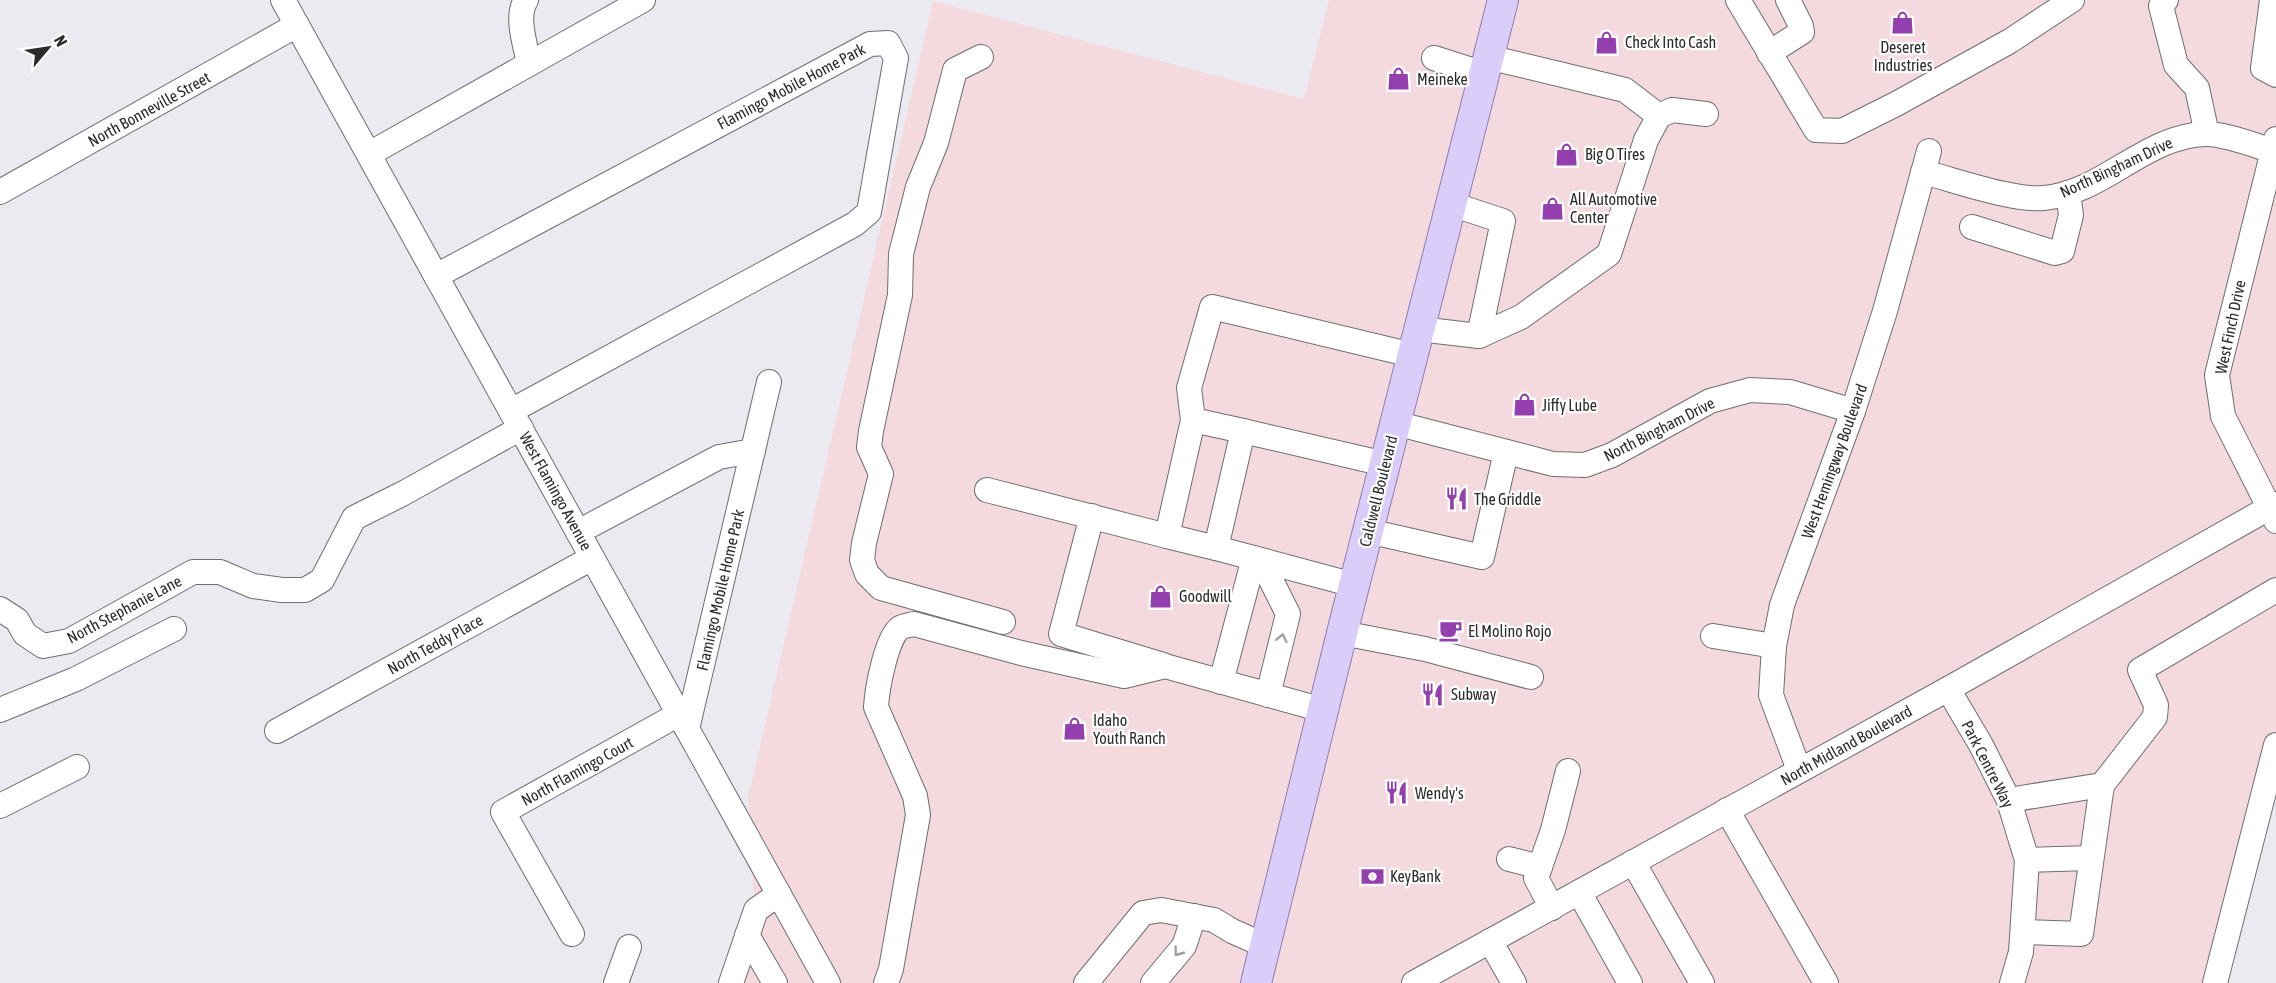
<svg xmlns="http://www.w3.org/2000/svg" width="2276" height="983" font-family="'Asap Condensed',sans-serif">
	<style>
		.commercial { fill: #f4dade }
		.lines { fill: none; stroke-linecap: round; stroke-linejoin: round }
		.minor-casing { stroke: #6e6d73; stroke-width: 26 }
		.major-casing { stroke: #8d7faf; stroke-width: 32 }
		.minor { stroke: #fff; stroke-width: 24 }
		.major { stroke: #dacdf9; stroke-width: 30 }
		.oneway { stroke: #a0a0a0 }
		.labels { text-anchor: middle; stroke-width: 4.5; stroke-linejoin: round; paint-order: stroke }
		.poi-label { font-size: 16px; fill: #2b2b2d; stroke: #fff; text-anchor: start }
		.street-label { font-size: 16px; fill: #2b2b2d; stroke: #fff }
	</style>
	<rect width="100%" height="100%" fill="#eceaf1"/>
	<!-- commercial -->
	<path class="commercial" d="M1329,0H2276V772L2224,983H725L754,897L748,798L933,1L1304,99Z"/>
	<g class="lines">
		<defs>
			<g id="minor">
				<path d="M283,0L828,983"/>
				<path d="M526,0C515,17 526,46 529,64"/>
				<path d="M1738,0L1816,130L1842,131L1896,104L2010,41L2072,0"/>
				<path d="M2166,0L2161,6L2176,65L2197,88L2207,134"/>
				<path d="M2272,0L2263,68L2276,75"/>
				<path d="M1769,53L1802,32L1801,26L1788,0"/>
				<path d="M981,57L955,70L936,143L918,187L901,254L900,295L871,431L869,447L881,474L864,543L862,560L867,574L881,588L1003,622"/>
				<path d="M1488,57L1625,90L1659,116"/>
				<path d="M1434,58L1484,74"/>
				<path d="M2276,139L2217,375L2223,416L2276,521"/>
				<path d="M369,154L643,0"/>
				<path d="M1923,172C1955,180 2013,201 2044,198C2103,193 2145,136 2205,134C2223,133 2257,146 2276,152"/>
				<path d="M0,192L297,25"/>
				<path d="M1451,204L1503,221L1479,336"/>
				<path d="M1972,227L2055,253L2062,251L2071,215L2068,193"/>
				<path d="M436,276L870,44L888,43L896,58L869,212L855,224L511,411"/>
				<path d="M1419,329L1479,336L1521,317L1609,254L1646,140L1659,116L1672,110L1706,114"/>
				<path d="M1193,420L1243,431"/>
				<path d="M1395,423L1553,464L1585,465L1612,455L1710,401L1750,390L1790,392L1853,411"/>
				<path d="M987,490L1167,536L1193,420L1189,388L1212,307L1412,355"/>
				<path d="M1092,516L1061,634L1163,665"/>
				<path d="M1368,531L1482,557L1506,452"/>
				<path d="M578,532L719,457L753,451"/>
				<path d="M1167,536L1216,548"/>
				<path d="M1261,560L1288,614L1268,695"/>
				<path d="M1354,585L1216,548L1243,431L1385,464"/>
				<path d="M0,609L17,620L25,634L43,646L69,641L193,572H220L253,586L282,590H305L322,580L354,518L402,494L521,428"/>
				<path d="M1342,633L1425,649L1531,677"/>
				<path d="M1713,636L1774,646"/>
				<path d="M1221,682L1254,558"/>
				<path d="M1948,689L1981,745L2009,801L2027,860L2021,952L2012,983"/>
				<path d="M0,710L76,679L174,629"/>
				<path d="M687,729L769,382"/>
				<path d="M277,731L592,558"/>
				<path d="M1799,770L1771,695L1774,646L1782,605L1853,411L1885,311L1929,151"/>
				<path d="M2102,785L2155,717L2156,705L2140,670L2276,590"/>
				<path d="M2009,800L2102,785L2081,934L2023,932"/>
				<path d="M0,806L77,767"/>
				<path d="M1727,810L1826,983"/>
				<path d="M1509,859L1540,867"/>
				<path d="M2027,860L2091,858"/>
				<path d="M1633,862L1702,983"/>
				<path d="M1579,892L1630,983"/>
				<path d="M1552,908L1536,878L1553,830L1568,771"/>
				<path d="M572,934L503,812L679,714"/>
				<path d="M747,935L775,983"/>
				<path d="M1490,941L1514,983"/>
				<path d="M616,983L629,947"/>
				<path d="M731,983L756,910L779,894"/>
				<path d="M886,983L891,969L918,815L915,796L876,707C877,690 886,638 900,628C903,626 910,625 914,624L1021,653L1124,676L1165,666L1323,710"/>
				<path d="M1086,983L1143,913L1161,910L1214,920L1232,931L1266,946"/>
				<path d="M1153,983L1184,946L1194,916"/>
				<path d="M1414,983L1948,689L2276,504"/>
				<path d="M2215,983L2276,745"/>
			</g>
			<path id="major" d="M1256,983L1342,633L1503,0"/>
		</defs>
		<!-- minor casing -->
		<use href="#minor" class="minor-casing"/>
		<!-- major casing -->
		<use href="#major" class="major-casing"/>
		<!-- minor -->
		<use href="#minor" class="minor"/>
		<!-- major -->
		<use href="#major" class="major"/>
	</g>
	<!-- one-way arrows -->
	<defs><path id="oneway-chevron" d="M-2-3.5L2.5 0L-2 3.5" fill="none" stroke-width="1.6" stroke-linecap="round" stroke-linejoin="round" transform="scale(1.5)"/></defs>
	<g class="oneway">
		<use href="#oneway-chevron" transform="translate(1282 638) rotate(-77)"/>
		<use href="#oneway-chevron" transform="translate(1178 952) rotate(127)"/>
	</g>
	<!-- icons -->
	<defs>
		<symbol id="shop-bare" viewBox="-9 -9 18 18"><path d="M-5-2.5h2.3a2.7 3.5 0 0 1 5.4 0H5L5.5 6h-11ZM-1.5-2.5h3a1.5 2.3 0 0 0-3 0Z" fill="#933fad" stroke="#fff" stroke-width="2.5" paint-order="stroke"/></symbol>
		<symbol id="restaurant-bare" viewBox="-9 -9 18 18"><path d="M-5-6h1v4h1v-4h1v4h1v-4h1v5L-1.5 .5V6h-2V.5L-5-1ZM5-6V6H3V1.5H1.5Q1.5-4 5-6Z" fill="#933fad" stroke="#fff" stroke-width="2.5" paint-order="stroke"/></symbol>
		<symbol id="cafe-bare" viewBox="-9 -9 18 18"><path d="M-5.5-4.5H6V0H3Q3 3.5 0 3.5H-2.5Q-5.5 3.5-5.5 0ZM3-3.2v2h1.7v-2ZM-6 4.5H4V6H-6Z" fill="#933fad" stroke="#fff" stroke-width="2.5" paint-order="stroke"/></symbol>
		<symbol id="bank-bare" viewBox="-9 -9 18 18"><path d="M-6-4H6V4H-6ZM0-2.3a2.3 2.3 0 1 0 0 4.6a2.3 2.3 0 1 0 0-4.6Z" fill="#933fad" stroke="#fff" stroke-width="2.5" paint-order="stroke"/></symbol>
	</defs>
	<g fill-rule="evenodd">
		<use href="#shop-bare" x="1886" y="6" width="33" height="33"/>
		<use href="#shop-bare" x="1590" y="26" width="33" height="33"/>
		<use href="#shop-bare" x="1382" y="62" width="33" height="33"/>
		<use href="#shop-bare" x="1550" y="138" width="33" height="33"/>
		<use href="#shop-bare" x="1536" y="192" width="33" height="33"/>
		<use href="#shop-bare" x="1508" y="388" width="33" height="33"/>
		<use href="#restaurant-bare" x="1440" y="482" width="33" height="33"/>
		<use href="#shop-bare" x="1144" y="580" width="33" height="33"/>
		<use href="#cafe-bare" x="1434" y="614" width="33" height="33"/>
		<use href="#restaurant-bare" x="1416" y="678" width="33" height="33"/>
		<use href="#shop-bare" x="1058" y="712" width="33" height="33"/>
		<use href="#restaurant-bare" x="1380" y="776" width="33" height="33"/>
		<use href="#bank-bare" x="1356" y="860" width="33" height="33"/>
	</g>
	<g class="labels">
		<!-- poi labels -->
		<g class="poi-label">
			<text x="1625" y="48">Check Into Cash</text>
			<text x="1903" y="53" text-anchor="middle">Deseret<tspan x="1903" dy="18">Industries</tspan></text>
			<text x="1417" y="85">Meineke</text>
			<text x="1585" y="160">Big O Tires</text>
			<text x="1570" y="205">All Automotive<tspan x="1570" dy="18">Center</tspan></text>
			<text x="1542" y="411">Jiffy Lube</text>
			<text x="1474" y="505">The Griddle</text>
			<text x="1179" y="602">Goodwill</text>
			<text x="1468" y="637">El Molino Rojo</text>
			<text x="1451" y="700">Subway</text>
			<text x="1093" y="726">Idaho<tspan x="1093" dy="18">Youth Ranch</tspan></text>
			<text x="1415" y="799">Wendy's</text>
			<text x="1390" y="882">KeyBank</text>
		</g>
		<!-- street labels -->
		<g class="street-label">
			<text transform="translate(791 86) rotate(-28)" y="6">Flamingo Mobile Home Park</text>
			<text transform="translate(149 109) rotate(-29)" y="6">North Bonneville Street</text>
			<text transform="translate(2116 167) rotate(-25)" y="6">North Bingham Drive</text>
			<text transform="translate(2230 327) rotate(-78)" y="6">West Finch Drive</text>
			<text transform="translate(1659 429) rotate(-27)" y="6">North Bingham Drive</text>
			<text transform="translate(1834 461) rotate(-70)" y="6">West Hemingway Boulevard</text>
			<text transform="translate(556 491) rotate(61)" y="6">West Flamingo Avenue</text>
			<text transform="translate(1378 491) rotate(-76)" y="6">Caldwell Boulevard</text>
			<text transform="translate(720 590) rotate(-77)" y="6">Flamingo Mobile Home Park</text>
			<text transform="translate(124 609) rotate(-28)" y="6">North Stephanie Lane</text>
			<text transform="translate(435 644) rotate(-29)" y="6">North Teddy Place</text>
			<text transform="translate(1846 745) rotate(-29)" y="6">North Midland Boulevard</text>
			<text transform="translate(1988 764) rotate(63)" y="6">Park Centre Way</text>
			<text transform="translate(577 771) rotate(-29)" y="6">North Flamingo Court</text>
		</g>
	</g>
	<!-- north arrow -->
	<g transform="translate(48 48) rotate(61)" stroke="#ffffff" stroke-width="4.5" paint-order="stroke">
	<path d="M0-4.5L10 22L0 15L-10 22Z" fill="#2b2b2d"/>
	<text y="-9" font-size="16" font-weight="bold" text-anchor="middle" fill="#2b2b2d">N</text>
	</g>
</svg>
